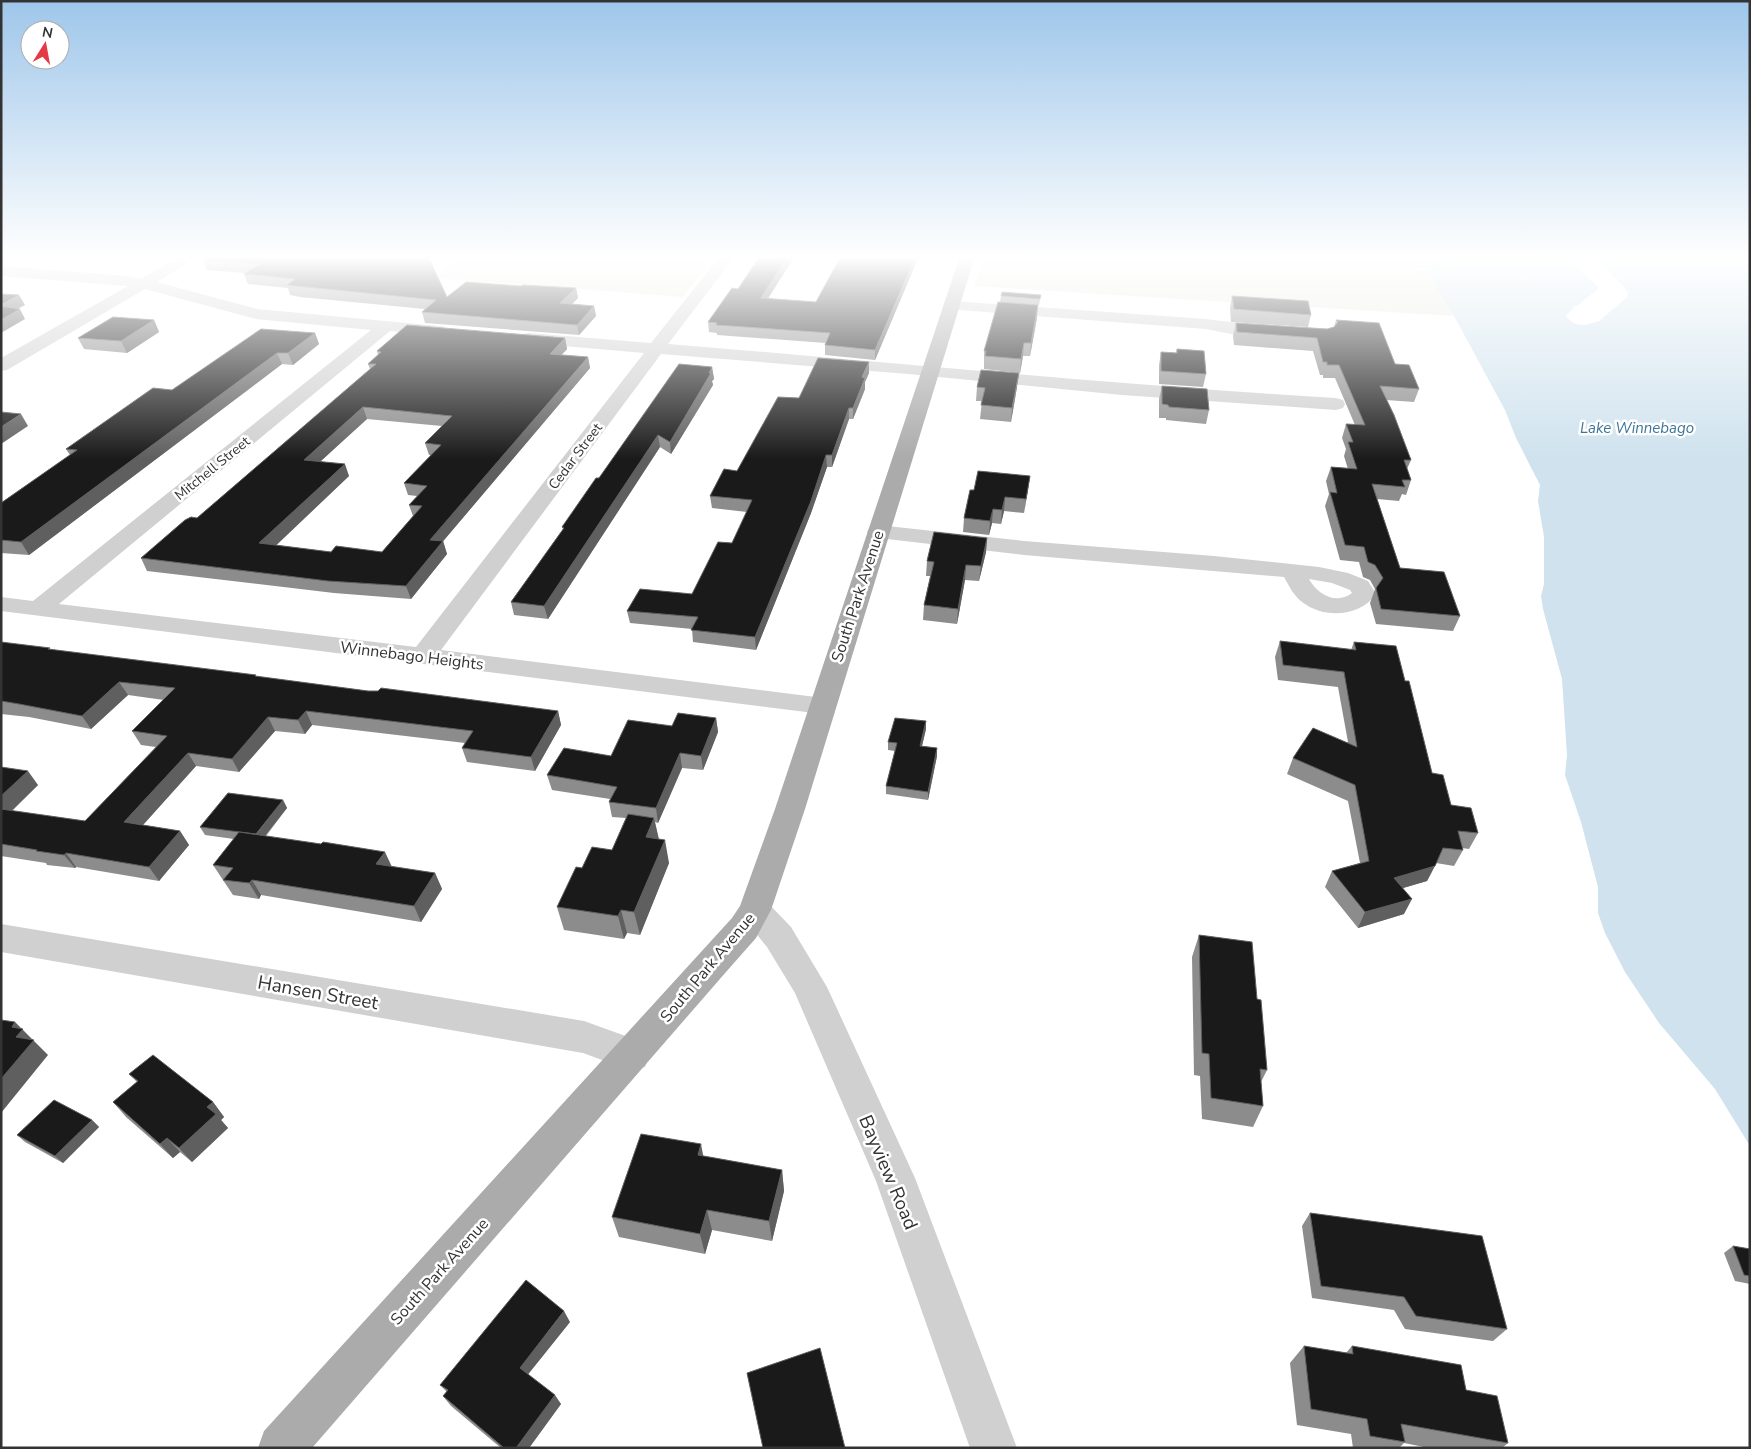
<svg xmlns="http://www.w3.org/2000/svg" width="1751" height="1449" font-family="'Nunito Sans',sans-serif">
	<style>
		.green { fill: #e6ecdf }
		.water { fill: #cfe2ee }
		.pier { fill: #fff }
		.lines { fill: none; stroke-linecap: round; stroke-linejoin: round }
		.minor { fill: #d0d0d0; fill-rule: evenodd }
		.major { fill: #ababab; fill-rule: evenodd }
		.wall { fill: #8c8c8c; fill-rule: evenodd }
		.shaded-wall { fill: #5f5f5f }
		.building { fill: #1a1a1a; stroke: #5f5f5f; fill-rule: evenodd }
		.labels { text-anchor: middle; stroke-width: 5; stroke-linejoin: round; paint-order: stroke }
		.far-street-label { font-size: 14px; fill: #333; stroke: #fff }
		.far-water-label { font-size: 15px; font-style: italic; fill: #3f7597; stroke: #fff }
		.street-label { font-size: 16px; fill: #333; stroke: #fff }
		.near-street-label { font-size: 19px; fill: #333; stroke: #fff }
	</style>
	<rect width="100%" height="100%" fill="#fff"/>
	<!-- green -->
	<g class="green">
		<path d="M460,256H715L683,297L435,278Z"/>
		<path d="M983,256H1404L1419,274L1428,275L1454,316L974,286Z"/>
	</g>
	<!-- water -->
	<path class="water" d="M1404,256H1567L1600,289L1577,306H1571L1575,308L1566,316C1584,340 1612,309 1627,297L1624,287L1593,256H1750V1146L1715,1089L1659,1023L1625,972L1605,933L1598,913V887L1581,822L1565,775L1567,755L1562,679L1543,609L1541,596L1544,584V537L1538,501L1540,485L1516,438L1505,410L1454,316L1428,275L1419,274L1415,270L1451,271L1414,268L1407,260H1443Z"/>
	<!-- pier -->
	<path class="pier" d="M1567,256H1570L1602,288L1577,309L1570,317L1584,322L1598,318L1625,296L1626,293L1622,288L1591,256L1596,259L1624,287L1628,292L1627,297L1599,321L1584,325L1569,319L1566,316L1574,308L1571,307L1577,306L1599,288Z"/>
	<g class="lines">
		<!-- minor -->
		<g class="minor">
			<path d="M180,256H199L157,282L257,309L439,326L445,327L447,331L445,335L439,336L390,331L59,604L416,647L644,353L529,343L523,342L520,338L523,334L529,333L651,343L720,256H735L668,344C891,362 1113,385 1336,398L1343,400L1345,404L1343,408L1336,410L1122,395L908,374L661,354L441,650L832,699L835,705L832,711L822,714L1,611V597L33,601L371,330L256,319L145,289L7,370L1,371V358L128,286L1,276V266L127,276L141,279Z"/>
			<path d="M952,301L1206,319L1278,328L1280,332L1278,336C1256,341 1228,333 1206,329L946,309L944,306L946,303Z"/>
			<path d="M878,525L1024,541L1214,556L1319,567L1348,573L1368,581L1376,594C1360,617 1324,619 1302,602C1294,596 1289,586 1284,577L1024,555L870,537L867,532L870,527ZM1309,579L1332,583L1350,590L1352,593C1336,605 1318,595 1309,579Z"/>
			<path d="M755,897L766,901L791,927L827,987L915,1178L1017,1448H970L876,1181L795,993L767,947L744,919L739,910L744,901Z"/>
			<path d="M1,924L584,1021L645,1043L650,1055L645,1067L632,1071L583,1053L1,952Z"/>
		</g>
		<!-- major -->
		<path class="major" d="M960,256H975L805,809L771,910L756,938L726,972L312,1448H258L264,1431L732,918L740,906L775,809Z"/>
	</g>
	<!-- wall -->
	<g class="wall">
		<path d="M428,256L447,297L521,286L576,288L578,298L572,304L594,306L596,316L579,335L425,323L422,312L425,309L300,297L290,295L288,288L248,284L244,274L246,273L207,270L203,260Z"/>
		<path d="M841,256H919L875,360L825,355V345L826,343L717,335V333L709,332L708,322L738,289L768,299L816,302Z"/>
		<path d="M1041,295L1039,305L1014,304L1037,318L1030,356H1023L1020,373L984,369V351L1000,302L1001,296Z"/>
		<path d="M1232,296L1311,315L1308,327L1231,322L1230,308Z"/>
		<path d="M154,320L159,332L127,353L84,349L78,338Z"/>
		<path d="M1336,320L1395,364L1419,389L1414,402L1386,400L1411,460L1407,469L1411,480L1406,495L1402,494L1399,501L1377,499L1400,568L1460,616L1453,631L1376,624L1370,603L1375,589L1370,580L1363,577L1359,562L1340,560L1325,506L1329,494L1326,481L1331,467L1348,469L1344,456L1346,449L1342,438L1346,424L1355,425L1335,378H1323V375H1320L1313,351L1234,345L1233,336L1236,323L1327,329L1334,327Z"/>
		<path d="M315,333L319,344L293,365L282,364L29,555L1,553V503L70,455L66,449L172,390Z"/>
		<path d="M565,338L567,349L561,355L588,357L590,368L443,541L447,554L411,599L334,593L147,571L141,558L197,518L370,369L368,364L378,355L377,351ZM367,419L442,426L425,443L429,455H431L404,483L408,495L417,496L409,505L413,516L382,552H331L276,545L349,476L320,461Z"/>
		<path d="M1177,349L1206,374L1203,387L1159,384V365L1161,352L1176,353Z"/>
		<path d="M712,367L714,379L712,381L713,385L671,454L660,447L548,619L514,615L511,602L563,529L562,527L599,478Z"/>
		<path d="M869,373L865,382V389L853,419H849L832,467H827L811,513L756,650L693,642L692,629L630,623L627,611L692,594L732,543L747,512L712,508L710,496L737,471L799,398Z"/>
		<path d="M1162,386L1209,410L1206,424L1166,420V418H1159V399Z"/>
		<path d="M977,387H1017L1011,422L980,419L982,401H976Z"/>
		<path d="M1030,476L1024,513L1004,511L1001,524L992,523L989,535L963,532L964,518L974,490Z"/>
		<path d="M987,538L986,552L979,581L965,580L957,624L923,620L924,605L930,576H926L927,561Z"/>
		<path d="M1280,641L1351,650L1354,642L1405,681L1432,773L1451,805L1478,833L1469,849L1462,848L1463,850L1454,866L1436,863L1427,881L1403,888L1404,914L1358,928L1325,887L1332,871L1360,863L1348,801L1287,774L1293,758L1348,742L1338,687L1278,680L1275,657Z"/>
		<path d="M1,642L52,650L368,691L558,711L561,725L535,771L467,762L462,748L465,743L312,725L305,734L275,731L239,772L196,766L143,825L180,831L189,845L159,881L76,867L75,868L47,865L46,863L1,856V767L38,785L12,811L85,821L156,747L141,745L132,731L164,700L128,695L91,729L29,717L1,714Z"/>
		<path d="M716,718L718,732L703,770L682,768L658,823L655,822L659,839L669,863L640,935L627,933L624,939L564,930L557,907L582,868L612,850L626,818L612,817L609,802L610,799L552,790L547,775L611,756L672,726Z"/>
		<path d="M926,721V729L922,746L937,748V756L928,800L886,794V786L895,751L888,750V742Z"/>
		<path d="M283,800L287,808L266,836L392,867L435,873L442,889L421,922L261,895L259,899L233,895L213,865L234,839L205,835L200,827Z"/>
		<path d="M1199,935L1257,999L1267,1070L1261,1082L1263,1106L1253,1127L1202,1119L1200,1076L1194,1075L1192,957Z"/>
		<path d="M129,1074L213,1102L224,1117L221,1120L228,1128L192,1162L180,1152L173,1158L126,1117L113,1102L137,1082Z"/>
		<path d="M92,1120L99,1127L63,1163L25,1142L17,1135Z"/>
		<path d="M703,1156L782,1170L784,1191L772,1241L712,1230L705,1254L619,1237L612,1217Z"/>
		<path d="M1310,1213L1507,1329L1493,1341L1405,1329L1394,1310L1312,1298L1302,1226Z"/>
		<path d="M1733,1246L1750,1249V1284L1735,1281L1724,1253Z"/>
		<path d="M570,1322L528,1374L561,1404L529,1448H501L451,1406L443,1396L447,1392L440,1385Z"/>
		<path d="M1304,1346L1346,1353L1352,1346L1466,1390L1508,1443L1502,1448H1429L1404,1443L1399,1448H1353L1351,1434L1297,1425L1290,1363Z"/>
	</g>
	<!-- shaded-wall -->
	<g class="shaded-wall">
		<path d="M788,256H795L762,308L761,298Z"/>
		<path d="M916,256H919L875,360V350Z"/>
		<path d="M576,288L578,298L562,314L560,303Z"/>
		<path d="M19,295L25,305L4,316L1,310V305Z"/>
		<path d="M1038,305L1037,318L1030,356L1031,343Z"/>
		<path d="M594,306L596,316L579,335L577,325Z"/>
		<path d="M20,309L25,319L1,333V320Z"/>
		<path d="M154,320L159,332L127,353L121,341Z"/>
		<path d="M315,333L319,344L293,365L288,353Z"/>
		<path d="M565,338L567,349L552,365L550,354Z"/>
		<path d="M1024,343L1023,356L1020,373L1021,359Z"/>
		<path d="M277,353L282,364L29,555L21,542Z"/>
		<path d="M588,357L590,368L434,552L430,540Z"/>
		<path d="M869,362V373L865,382V389L853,419V408L862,377Z"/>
		<path d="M712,367L714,379L712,381L713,385L671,454L670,442Z"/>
		<path d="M1019,373L1017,387L1011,422L1012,408Z"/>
		<path d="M363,407L367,419L309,472L304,460Z"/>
		<path d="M849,408V419L832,467V455Z"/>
		<path d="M21,414L28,426L1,444V427Z"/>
		<path d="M658,435L660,447L548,619L544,606Z"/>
		<path d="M826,455L827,467L811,513L756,650L755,637Z"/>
		<path d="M345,464L349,476L265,556L259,543Z"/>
		<path d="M1030,476L1028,490L1024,513L1026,499Z"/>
		<path d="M1005,497L1004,511L1001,524L1002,510Z"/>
		<path d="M993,509L992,523L989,535L990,521Z"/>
		<path d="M987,538L986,552L979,581L981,566Z"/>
		<path d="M443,541L447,554L411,599L406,586Z"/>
		<path d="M966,565L965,580L957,624L958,609Z"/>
		<path d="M119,682L128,695L91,729L82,716Z"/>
		<path d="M306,711L312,725L305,734L298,720Z"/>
		<path d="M558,711L561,725L535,771L531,757Z"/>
		<path d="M268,717L275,731L239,772L232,759Z"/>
		<path d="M716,718L718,732L703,770L701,756Z"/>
		<path d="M926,721V729L920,754V746Z"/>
		<path d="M937,748V756L928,800V792Z"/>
		<path d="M188,753L196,766L133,836L124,822Z"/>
		<path d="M680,753L682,768L658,823L656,808Z"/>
		<path d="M28,771L38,785L1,821V796Z"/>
		<path d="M283,800L287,808L260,842L256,835Z"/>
		<path d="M654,818L659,841L646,837Z"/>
		<path d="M180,831L189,845L159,881L149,867Z"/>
		<path d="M665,840L669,863L640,935L634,912Z"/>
		<path d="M385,852L392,867L376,864Z"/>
		<path d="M66,853L76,867L75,868L64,855Z"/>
		<path d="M1435,866L1427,881L1386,893L1394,878Z"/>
		<path d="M435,873L442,889L421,922L414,906Z"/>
		<path d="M252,880L261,895L259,899L249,883Z"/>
		<path d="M1412,899L1404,914L1358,928L1365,912Z"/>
		<path d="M621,910L627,933L624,939L618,916Z"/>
		<path d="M15,1022L48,1055L1,1113V1079L16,1037L12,1027Z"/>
		<path d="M213,1102L224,1117L221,1120L228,1128L192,1162L179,1148L207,1107Z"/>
		<path d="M92,1120L99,1127L63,1163L55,1156Z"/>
		<path d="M167,1138L180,1152L173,1158L160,1144Z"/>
		<path d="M701,1144L705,1165L698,1155Z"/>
		<path d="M782,1170L784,1191L772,1241L769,1221Z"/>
		<path d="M707,1210L712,1230L705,1254L700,1234Z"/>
		<path d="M564,1311L570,1322L526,1377L520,1368Z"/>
		<path d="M555,1395L561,1404L529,1448H516Z"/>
	</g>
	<!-- building -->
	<g class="building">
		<path d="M213,256H428L447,297L466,282L521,286L523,285L576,288L560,303L594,306L577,325L422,312L436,300L296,286L287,285L295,279L244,274L260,264L203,260Z"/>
		<path d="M760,256H788L761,298L816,302L841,256H916L875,350L825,345L830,333L716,325L717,323L708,322L732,288L738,289Z"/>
		<path d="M1002,292L1041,295L1040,299L1001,296Z"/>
		<path d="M1,294L19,295L1,305Z"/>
		<path d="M1232,296L1308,301L1311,315L1234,309Z"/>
		<path d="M998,302L1038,305L1031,343H1024L1021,359L985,356L986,351H984Z"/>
		<path d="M1,306L20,309L1,320Z"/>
		<path d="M113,317L154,320L121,341L78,338Z"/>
		<path d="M1336,320L1379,323L1395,364L1409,365L1419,389L1380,386L1394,415L1411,460H1404L1411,480H1402L1405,487L1372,484L1400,568L1444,572L1460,616L1381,609L1376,588L1383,578L1375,565L1368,562L1364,547L1345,545L1330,492L1337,493L1331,467L1357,469L1348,442H1353L1346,424L1365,425L1339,365H1327V362H1323L1317,338L1237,332L1236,323L1327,329L1334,327L1338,322Z"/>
		<path d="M407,325L565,338L550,354L588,357L430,540L443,541L406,586L328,581L141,558L185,520L191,517L197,518L376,364H368L381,352L377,351ZM363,407L452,416L425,443L441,445L404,483L427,486L409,505L422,506L382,552L336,546L331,552L259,543L345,464L304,460Z"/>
		<path d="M261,329L315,333L288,353H277L21,542L1,540V503L77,450L66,449L153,388L172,390Z"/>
		<path d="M1177,349L1204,351L1206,374L1161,371V352L1177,353Z"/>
		<path d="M818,358L869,362L862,377L865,378L853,408H849L832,455H826L811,501L755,637L691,630L698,617L627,611L640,589L692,594L718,542L732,543L752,500L710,496L724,469L737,471L778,397L799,398Z"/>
		<path d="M679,364L712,367L709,373H711L670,442L658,435L544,606L511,602L564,528L562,527L596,478H599Z"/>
		<path d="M981,370L1019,373L1012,408L981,405L985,388L977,387Z"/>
		<path d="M1162,386L1207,389L1209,410L1169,407L1168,405L1162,404Z"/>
		<path d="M1,412L21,414L1,427Z"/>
		<path d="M978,471L1030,476L1026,499L1005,497L1002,510L993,509L990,521L964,518L970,490H974Z"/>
		<path d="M934,532L987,538L981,566L966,565L958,609L924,605L934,562L927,561Z"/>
		<path d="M1280,641L1356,650L1354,642L1396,646L1405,681H1409L1432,773L1443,775L1451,805L1471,808L1478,833L1458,831L1463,850L1443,848L1435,866L1394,878L1412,899L1365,912L1332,871L1369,861L1355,785L1293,758L1313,728L1357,747L1344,672L1283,665Z"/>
		<path d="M1,642L50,648L48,649L256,675L255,676L368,691H378L381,688L558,711L531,757L462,748L473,731L306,711L298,720L268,717L232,759L188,753L124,822L180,831L149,867L66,853L64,855L36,851L37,850L1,844V809L85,821L167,736L132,731L175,688L119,682L82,716L19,704L1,701Z"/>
		<path d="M678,713L716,718L701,756L680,753L656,808L609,802L617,787L547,775L564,748L611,756L628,720L672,726Z"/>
		<path d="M895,718L926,721L920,746L937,748L928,792L886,786L897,743L888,742Z"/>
		<path d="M1,767L28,771L1,796Z"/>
		<path d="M228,793L283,800L256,834L200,827Z"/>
		<path d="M628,814L654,818L646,837L665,840L634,912L621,910L618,916L557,907L576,867L582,868L592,847L612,850Z"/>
		<path d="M239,832L321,844L323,842L385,852L376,864L435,873L414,906L252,880L249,883L223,880L233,868L213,865Z"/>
		<path d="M1199,935L1252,942L1257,999L1261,1000L1267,1070L1260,1069L1263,1106L1211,1098L1209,1054L1202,1053Z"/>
		<path d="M1,1020L15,1022L12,1027L23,1029L16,1037L34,1040L1,1079Z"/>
		<path d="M153,1055L213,1102L207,1107L216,1114L179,1148L167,1138L160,1144L113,1102L138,1081L129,1074Z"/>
		<path d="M54,1100L92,1120L55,1156L17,1135Z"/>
		<path d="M641,1134L701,1144L698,1155L782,1170L769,1221L707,1210L700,1234L612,1217Z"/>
		<path d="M1310,1213L1482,1236L1507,1329L1416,1316L1404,1297L1321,1286Z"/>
		<path d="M1733,1246L1750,1249V1276L1744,1275Z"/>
		<path d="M526,1280L564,1311L520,1368L555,1395L516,1448H504L443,1396L448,1390L440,1385Z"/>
		<path d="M1304,1346L1353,1354L1352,1346L1461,1365L1466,1390L1497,1396L1508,1443L1401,1424L1405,1442L1370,1436L1367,1419L1311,1409Z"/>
		<path d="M820,1348L845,1448H763L747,1373Z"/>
	</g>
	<!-- sky -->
	<linearGradient id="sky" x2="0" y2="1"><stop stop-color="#9ec6ea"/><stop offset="0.56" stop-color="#fff"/><stop offset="1" stop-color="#fff" stop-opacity="0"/></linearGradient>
	<rect width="1751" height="459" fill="url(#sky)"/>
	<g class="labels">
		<!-- far-street labels -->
		<g class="far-street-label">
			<text transform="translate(575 456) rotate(-53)" y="5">Cedar Street</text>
			<text transform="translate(212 468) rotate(-39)" y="5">Mitchell Street</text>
		</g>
		<!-- far-water labels -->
		<g class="far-water-label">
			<text x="1637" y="433">Lake Winnebago</text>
		</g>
		<!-- street labels -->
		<g class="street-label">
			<text transform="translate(857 596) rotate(-72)" y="6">South Park Avenue</text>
			<text transform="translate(412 655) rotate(7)" y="6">Winnebago Heights</text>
			<text transform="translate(707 967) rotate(-50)" y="6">South Park Avenue</text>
			<text transform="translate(439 1271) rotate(-48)" y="6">South Park Avenue</text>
		</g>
		<!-- near-street labels -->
		<g class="near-street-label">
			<text transform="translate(318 992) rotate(10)" y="7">Hansen Street</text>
			<text transform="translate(889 1172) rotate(67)" y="7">Bayview Road</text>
		</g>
	</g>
	<!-- border -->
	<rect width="1751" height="1449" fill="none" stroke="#333333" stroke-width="5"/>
	<!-- north arrow -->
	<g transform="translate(45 45) rotate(11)"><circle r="24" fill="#ffffff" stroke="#adadad"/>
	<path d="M0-4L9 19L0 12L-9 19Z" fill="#e63946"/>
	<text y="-8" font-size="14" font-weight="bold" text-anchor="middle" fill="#333333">N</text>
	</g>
</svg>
